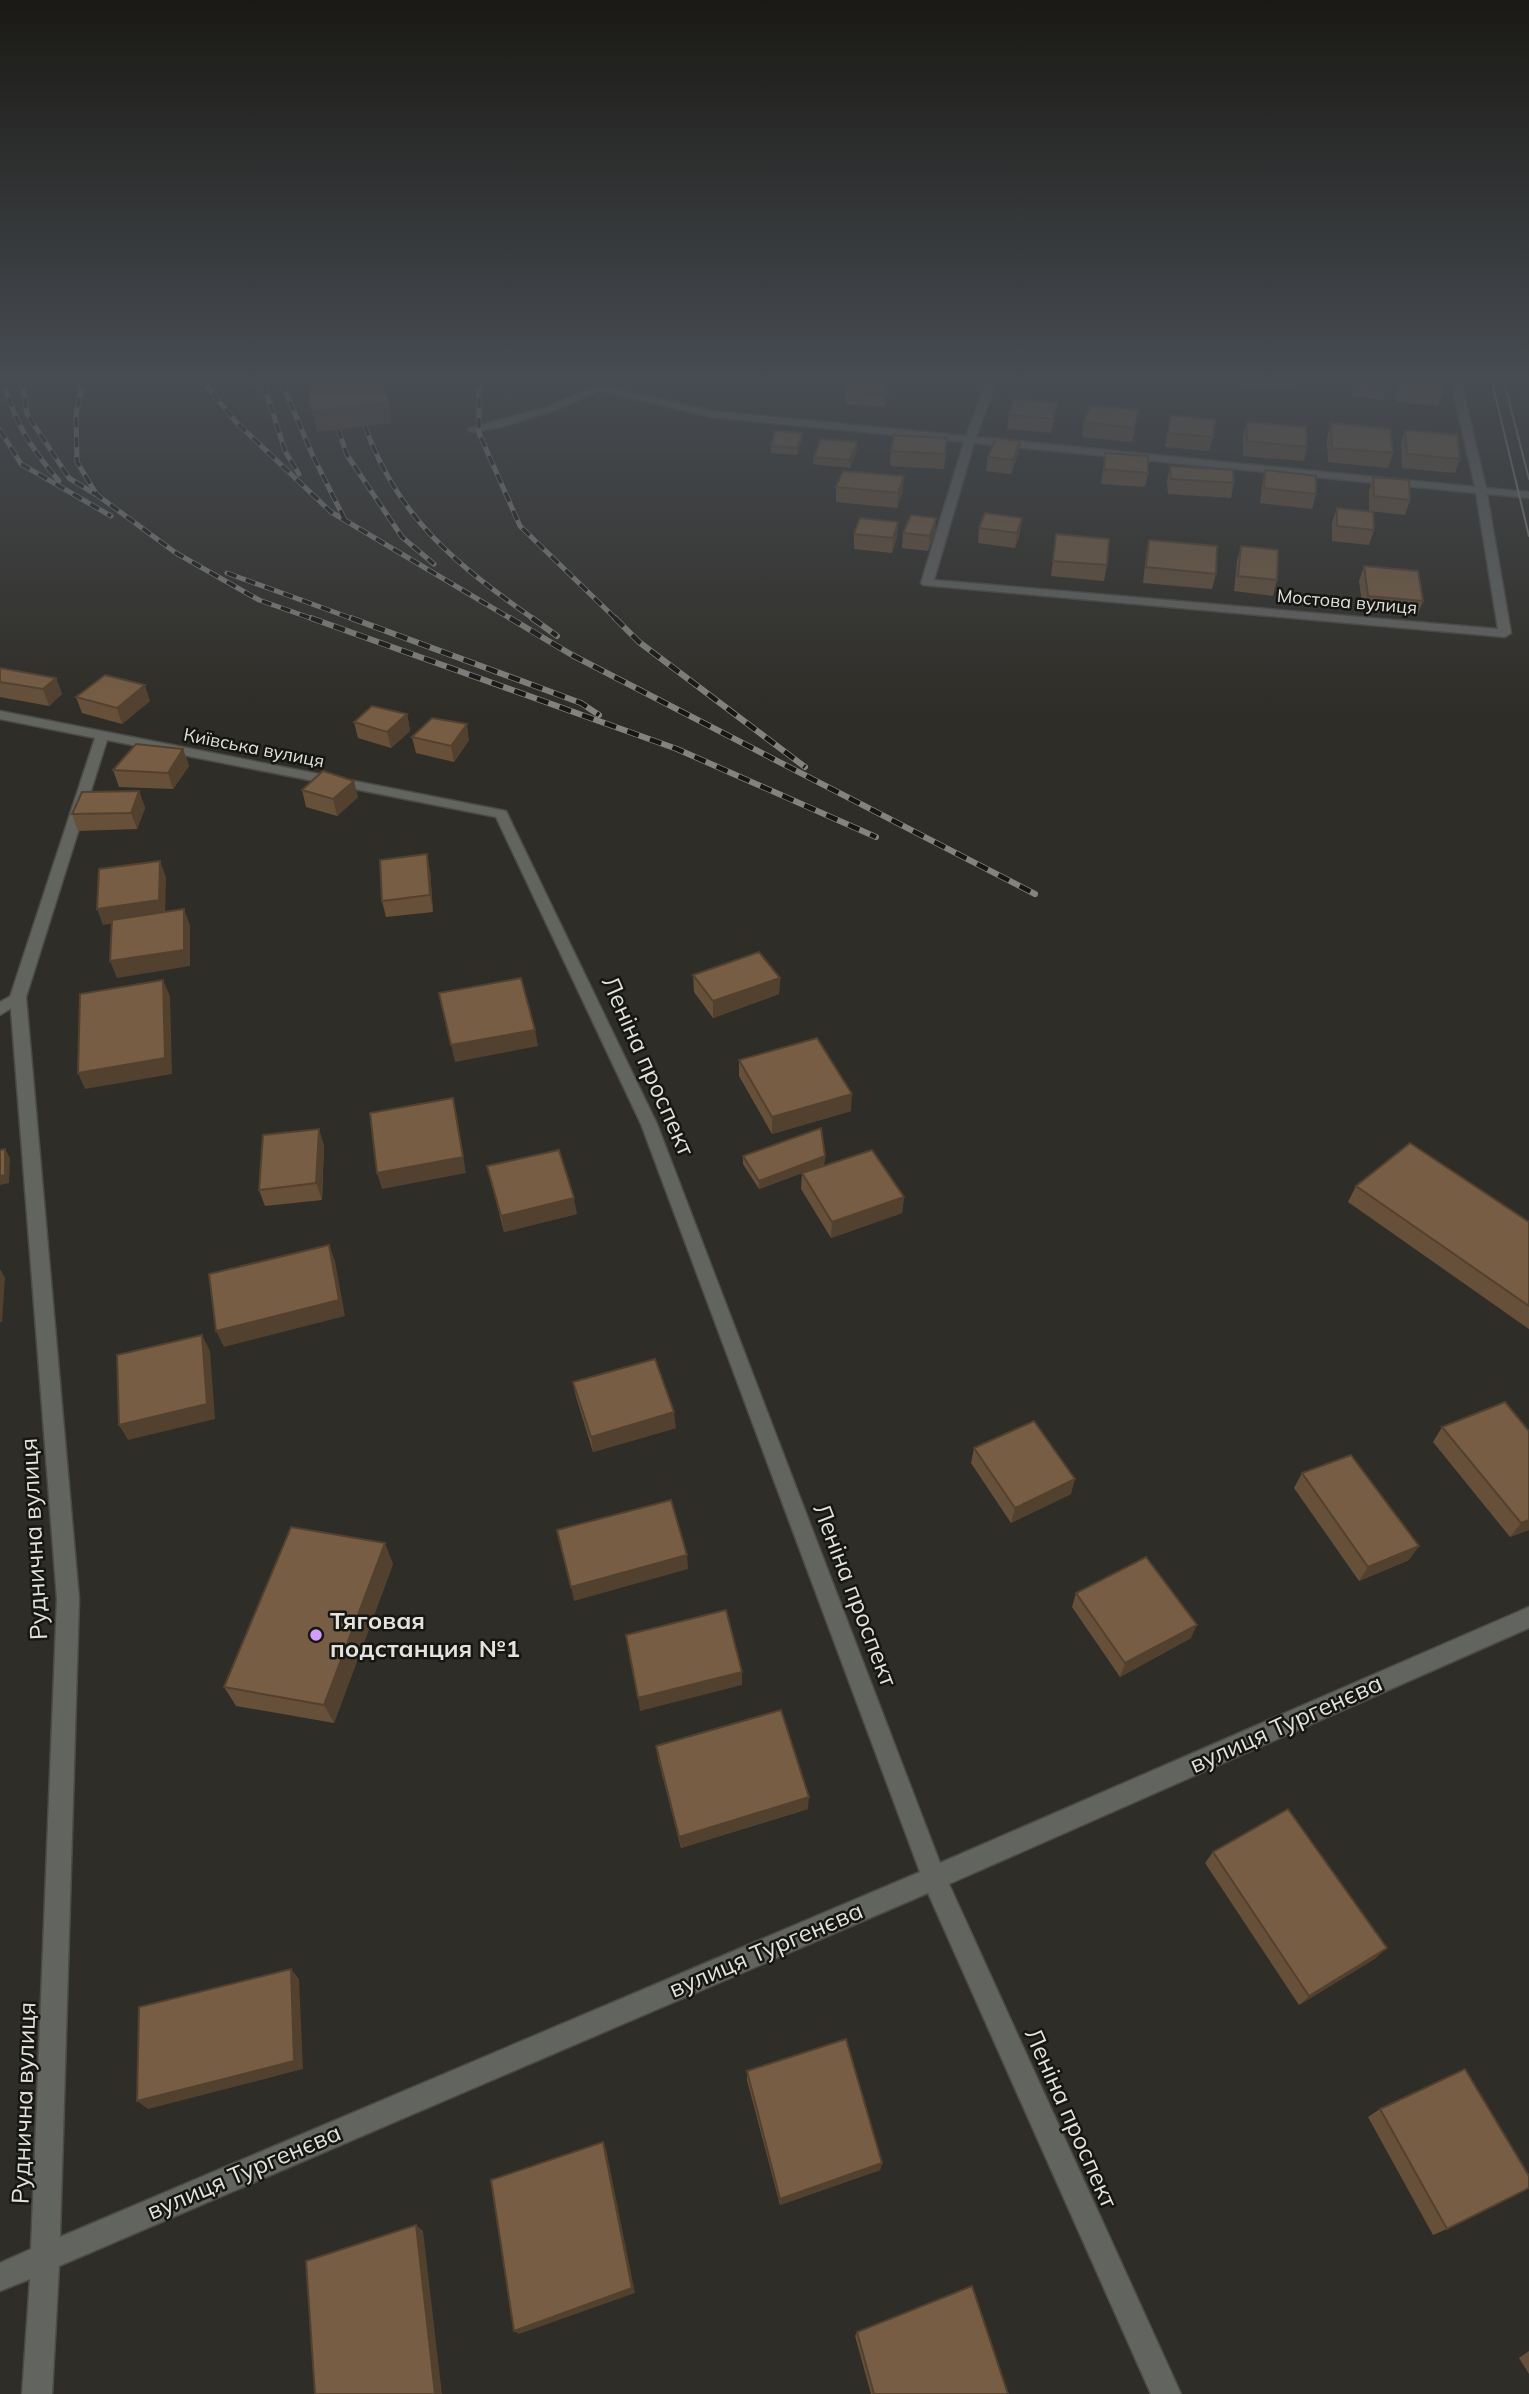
<svg xmlns="http://www.w3.org/2000/svg" width="1529" height="2394" font-family="Mulish,sans-serif">
	<style>
		.lines { fill: none; stroke-linecap: round; stroke-linejoin: round }
		.service-casing { stroke: #4c4a44; stroke-width: 3 }
		.minor-casing { stroke: #4c4a44; stroke-width: 3 }
		.service { fill: #626460; fill-rule: evenodd }
		.minor { fill: #626460; fill-rule: evenodd }
		.tram { stroke: #84837e; stroke-width: 2 }
		.rail-far1-casing { stroke: #84837e; stroke-width: 5 }
		.rail-casing { stroke: #84837e; stroke-width: 6 }
		.rail-far1 { stroke: #161613; stroke-width: 3.5; stroke-dasharray: 10; stroke-linecap: butt }
		.rail { stroke: #161613; stroke-width: 4.5; stroke-dasharray: 12; stroke-linecap: butt }
		.wall { fill: #66503a }
		.shaded-wall { fill: #53412f }
		.building { fill: #775d43; stroke: #53412f; stroke-width: 2 }
		.poi-dot { fill: #d29dfd; stroke: #161613; stroke-width: 2.5 }
		.labels { text-anchor: middle; stroke-width: 5; stroke-linejoin: round; paint-order: stroke }
		.far-street-label { font-size: 18px; fill: #e3e2de; stroke: #161613 }
		.near-street-label { font-size: 24px; fill: #e3e2de; stroke: #161613 }
		.near-poi-label { font-size: 24px; font-weight: bold; fill: #e3e2de; stroke: #161613; text-anchor: start }
	</style>
	<rect width="100%" height="100%" fill="#2f2d27"/>
	<g class="lines">
		<defs>
			<path id="service" d="M18,992L26,997L23,1001L0,1015V1002Z"/>
			<g id="minor">
				<path d="M988,378H998L976,437L1475,487L1450,378H1460L1486,488L1529,492V498L1487,494L1511,633L1505,637L923,585L921,583L964,442L712,417L600,391L556,410L501,427L472,432L467,429L550,406L599,385L712,411L966,436ZM974,443L1476,493L1498,629L934,580Z"/>
				<path d="M0,711L506,811L657,1124L940,1863L1529,1607V1628L949,1884L1181,2394H1151L928,1893L59,2266L52,2394H22L30,2279L0,2291V2263L31,2249L57,1599L10,997L95,738L0,719ZM107,740L496,817L641,1124L920,1872L60,2237L79,1599L26,997Z"/>
			</g>
		</defs>
		<!-- service casing -->
		<use href="#service" class="service-casing"/>
		<!-- minor casing -->
		<use href="#minor" class="minor-casing"/>
		<!-- service -->
		<use href="#service" class="service"/>
		<!-- minor -->
		<use href="#minor" class="minor"/>
		<!-- tram -->
		<g class="tram">
			<path d="M1491,378L1529,536"/>
			<path d="M1503,378L1529,479"/>
		</g>
		<defs>
			<g id="rail-far1">
				<path d="M3,378C12,419 32,450 59,481"/>
				<path d="M22,378L27,414L69,478L95,494"/>
				<path d="M84,378L76,414L77,462L97,495L176,553L259,600L316,620"/>
				<path d="M200,378L236,422L331,512L513,620"/>
				<path d="M479,378V433L520,526L617,620"/>
				<path d="M282,383L312,454L345,520"/>
				<path d="M264,385L285,451L299,474"/>
				<path d="M365,426C398,519 457,565 535,620"/>
				<path d="M338,429L347,455L402,537L434,564"/>
				<path d="M0,430L21,464L111,516"/>
				<path d="M227,573L356,620"/>
			</g>
			<g id="rail">
				<path d="M311,618L677,749L876,837"/>
				<path d="M351,618L581,703L599,715"/>
				<path d="M510,618L572,655L1035,894"/>
				<path d="M532,618L557,636"/>
				<path d="M615,618L639,642L805,767"/>
			</g>
		</defs>
		<!-- rail-far1 casing -->
		<use href="#rail-far1" class="rail-far1-casing"/>
		<!-- rail casing -->
		<use href="#rail" class="rail-casing"/>
		<!-- rail-far1 -->
		<use href="#rail-far1" class="rail-far1"/>
		<!-- rail -->
		<use href="#rail" class="rail"/>
	</g>
	<!-- wall -->
	<g class="wall">
		<path d="M850,378H891V383L884,407L845,404V390Z"/>
		<path d="M1241,378H1294L1291,388L1242,386Z"/>
		<path d="M1353,378H1387V385L1383,400L1353,397Z"/>
		<path d="M1396,378H1441L1443,392L1438,406L1396,402L1395,381Z"/>
		<path d="M1057,403L1051,433L1007,429L1009,415Z"/>
		<path d="M1139,410L1132,442L1082,437L1084,422Z"/>
		<path d="M1171,415L1213,437L1209,451L1165,447Z"/>
		<path d="M1247,422L1307,447L1304,461L1243,456V436Z"/>
		<path d="M1331,423L1393,453L1388,468L1328,462L1327,438Z"/>
		<path d="M1405,430L1460,459L1455,473L1402,468L1401,444Z"/>
		<path d="M802,433V440L797,455L771,453V446Z"/>
		<path d="M1020,441L1018,456L1011,474L986,471L988,457Z"/>
		<path d="M857,442V450L850,468L813,464L814,457Z"/>
		<path d="M891,451L946,453L944,469L890,466Z"/>
		<path d="M1105,453L1148,473L1145,487L1101,484Z"/>
		<path d="M1170,466L1234,483L1231,498L1168,494L1167,481Z"/>
		<path d="M1265,470L1316,494L1312,509L1260,503L1262,485Z"/>
		<path d="M1373,477L1410,500L1405,515L1369,511V491Z"/>
		<path d="M836,487L903,491L897,508L836,502Z"/>
		<path d="M1337,508L1374,530L1369,545L1332,541V523Z"/>
		<path d="M898,522L897,537L892,553L854,549V534Z"/>
		<path d="M979,528L1020,533L1015,548L978,543Z"/>
		<path d="M903,533H935L928,551L902,548Z"/>
		<path d="M1056,534L1107,565L1104,581L1051,576Z"/>
		<path d="M1149,540L1216,574L1212,589L1143,583L1146,555Z"/>
		<path d="M1241,546L1277,580L1273,596L1234,591L1237,561Z"/>
		<path d="M1364,566L1423,601L1417,616L1363,611L1359,581Z"/>
		<path d="M0,668L56,678L62,694L49,706L0,697Z"/>
		<path d="M76,697L150,701L122,724L82,713Z"/>
		<path d="M407,714L410,731L391,748L358,738L354,722Z"/>
		<path d="M412,737L469,740L454,762L416,753Z"/>
		<path d="M183,749L189,766L173,789L119,787L113,770Z"/>
		<path d="M302,790L358,797L337,816L306,807Z"/>
		<path d="M139,791L145,808L137,829L78,831L72,814Z"/>
		<path d="M430,871L433,912L386,917L382,901Z"/>
		<path d="M693,975L780,978L779,994L713,1018L694,992Z"/>
		<path d="M739,1060L851,1111L772,1134L739,1076Z"/>
		<path d="M324,1145L322,1200L265,1206L259,1190Z"/>
		<path d="M743,1156H825L824,1165L805,1172L904,1197L902,1213L831,1238L801,1189L802,1173L759,1189L743,1164Z"/>
		<path d="M487,1166L577,1214L504,1232Z"/>
		<path d="M1356,1186L1529,1222V1329L1348,1202Z"/>
		<path d="M573,1382L676,1428L593,1452L576,1397Z"/>
		<path d="M1442,1427L1529,1530L1510,1537L1433,1442Z"/>
		<path d="M974,1448L1071,1494L1011,1523L971,1463Z"/>
		<path d="M1302,1473L1409,1560L1359,1581L1294,1488Z"/>
		<path d="M393,1564L334,1723L236,1706L224,1687Z"/>
		<path d="M1076,1593L1191,1638L1120,1677L1072,1607Z"/>
		<path d="M656,1746L808,1809L681,1848L658,1759Z"/>
		<path d="M1213,1852L1376,1958L1299,2005L1205,1863Z"/>
		<path d="M747,2071L882,2163L880,2170L780,2205L747,2080Z"/>
		<path d="M1380,2109L1447,2229L1433,2235L1368,2117Z"/>
		<path d="M857,2332L1008,2394H871L855,2336Z"/>
		<path d="M1529,2351V2374L1519,2358Z"/>
	</g>
	<!-- shaded-wall -->
	<g class="shaded-wall">
		<path d="M242,378H304V380L244,387Z"/>
		<path d="M889,378H891V383L884,407V393Z"/>
		<path d="M389,402L392,423L317,432L312,411Z"/>
		<path d="M1057,403L1055,418L1051,433L1053,419Z"/>
		<path d="M802,433V440L797,455V448Z"/>
		<path d="M1020,441L1018,456L1011,474L1013,460Z"/>
		<path d="M857,442V450L850,468V460Z"/>
		<path d="M904,476L903,491L897,508L898,493Z"/>
		<path d="M936,518L935,533L928,551L930,536Z"/>
		<path d="M1022,518L1020,533L1015,548L1017,533Z"/>
		<path d="M898,522L897,537L892,553L893,538Z"/>
		<path d="M56,678L62,694L49,706L43,689Z"/>
		<path d="M145,685L150,701L122,724L117,708Z"/>
		<path d="M407,714L410,731L391,748L387,732Z"/>
		<path d="M467,724L469,740L454,762L451,746Z"/>
		<path d="M183,749L189,766L173,789L168,773Z"/>
		<path d="M354,781L358,797L337,816L333,799Z"/>
		<path d="M139,791L145,808L137,829L131,813Z"/>
		<path d="M427,854L430,871L433,912L430,895Z"/>
		<path d="M160,861L166,877L165,916L103,925L97,909Z"/>
		<path d="M184,909L190,925V966L117,978L110,961Z"/>
		<path d="M780,978L779,994L713,1018V1001Z"/>
		<path d="M163,980L170,996L172,1074L85,1089L78,1073Z"/>
		<path d="M535,1030L538,1046L455,1062L451,1045Z"/>
		<path d="M852,1094L851,1111L772,1134V1117Z"/>
		<path d="M453,1098L466,1173L382,1189L377,1173Z"/>
		<path d="M319,1129L324,1145L322,1200L316,1183Z"/>
		<path d="M5,1149L10,1158L9,1183L0,1185V1176Z"/>
		<path d="M825,1156L824,1165L759,1189V1181Z"/>
		<path d="M904,1197L902,1213L831,1238L832,1222Z"/>
		<path d="M574,1198L577,1214L504,1232L501,1216Z"/>
		<path d="M329,1245L335,1261L345,1316L224,1347L216,1331Z"/>
		<path d="M0,1269L5,1278L2,1322H0Z"/>
		<path d="M202,1335L210,1351L215,1419L128,1440L119,1425Z"/>
		<path d="M674,1412L676,1428L593,1452L591,1437Z"/>
		<path d="M1075,1479L1071,1494L1011,1523L1015,1508Z"/>
		<path d="M1529,1520V1530L1510,1537L1521,1523Z"/>
		<path d="M385,1543L393,1564L334,1723L324,1705Z"/>
		<path d="M1419,1546L1409,1560L1359,1581L1368,1567Z"/>
		<path d="M687,1555L688,1569L574,1601L571,1587Z"/>
		<path d="M1197,1625L1191,1638L1120,1677L1125,1663Z"/>
		<path d="M742,1672V1685L640,1711L638,1698Z"/>
		<path d="M809,1797L808,1809L681,1848L679,1837Z"/>
		<path d="M1387,1948L1376,1958L1299,2005L1309,1996Z"/>
		<path d="M291,1969L299,1979L303,2069L148,2109L137,2101Z"/>
		<path d="M603,2142L606,2149L635,2293L519,2334L514,2331Z"/>
		<path d="M882,2163L880,2170L780,2205V2199Z"/>
		<path d="M416,2225L423,2231L442,2394H435Z"/>
	</g>
	<!-- building -->
	<g class="building">
		<path d="M304,378H381L389,402L312,411Z"/>
		<path d="M850,378H889L884,393L845,390Z"/>
		<path d="M1357,378H1387V385L1357,383Z"/>
		<path d="M1400,378H1441L1443,392L1400,388Z"/>
		<path d="M1014,399L1057,403L1053,419L1009,415Z"/>
		<path d="M1090,405L1139,410L1134,428L1084,422Z"/>
		<path d="M1171,415L1215,420L1213,437L1168,433Z"/>
		<path d="M1247,422L1306,427L1307,447L1247,441Z"/>
		<path d="M1331,423L1390,429L1393,453L1332,448Z"/>
		<path d="M1405,430L1457,435L1460,459L1407,454Z"/>
		<path d="M775,431L802,433L797,448L771,446Z"/>
		<path d="M894,435L947,438L945,454L891,451Z"/>
		<path d="M996,438L1020,441L1013,460L988,457Z"/>
		<path d="M821,439L857,442L850,460L814,457Z"/>
		<path d="M1105,453L1148,456V473L1104,469Z"/>
		<path d="M1170,466L1233,470L1234,483L1171,479Z"/>
		<path d="M1265,470L1316,476V494L1264,488Z"/>
		<path d="M843,471L904,476L898,493L836,487Z"/>
		<path d="M1373,477L1409,480L1410,500L1374,496Z"/>
		<path d="M1337,508L1373,512L1374,530L1337,526Z"/>
		<path d="M985,513L1022,518L1017,533L979,528Z"/>
		<path d="M911,515L936,518L930,536L903,533Z"/>
		<path d="M860,518L898,522L893,538L854,534Z"/>
		<path d="M1056,534L1109,539L1107,565L1053,561Z"/>
		<path d="M1149,540L1217,546L1216,574L1146,567Z"/>
		<path d="M1241,546L1278,550L1277,580L1238,576Z"/>
		<path d="M1364,566L1418,571L1423,601L1368,596Z"/>
		<path d="M0,668L56,678L43,689L0,682Z"/>
		<path d="M105,675L145,685L117,708L76,697Z"/>
		<path d="M372,706L407,714L387,732L354,722Z"/>
		<path d="M432,718L467,724L451,746L412,737Z"/>
		<path d="M136,744L183,749L168,773L113,770Z"/>
		<path d="M323,771L354,781L333,799L302,790Z"/>
		<path d="M139,791L131,813L72,814L82,792Z"/>
		<path d="M427,854L430,895L382,901L380,860Z"/>
		<path d="M160,861L159,900L97,909L99,869Z"/>
		<path d="M184,909V950L110,961L112,920Z"/>
		<path d="M759,952L780,978L713,1001L693,975Z"/>
		<path d="M521,978L535,1030L451,1045L439,993Z"/>
		<path d="M163,980L165,1058L78,1073L80,994Z"/>
		<path d="M817,1038L852,1094L772,1117L739,1060Z"/>
		<path d="M453,1098L463,1157L377,1173L370,1113Z"/>
		<path d="M821,1128L825,1156L759,1181L743,1156Z"/>
		<path d="M319,1129L316,1183L259,1190L263,1135Z"/>
		<path d="M1410,1143L1529,1222V1306L1356,1186Z"/>
		<path d="M5,1149V1175L0,1176V1150Z"/>
		<path d="M559,1150L574,1198L501,1216L487,1166Z"/>
		<path d="M872,1150L904,1197L832,1222L802,1173Z"/>
		<path d="M329,1245L339,1300L216,1331L209,1274Z"/>
		<path d="M202,1335L207,1404L119,1425L117,1355Z"/>
		<path d="M655,1359L674,1412L591,1437L573,1382Z"/>
		<path d="M1505,1402L1529,1431V1520L1521,1523L1442,1427Z"/>
		<path d="M1034,1421L1075,1479L1015,1508L974,1448Z"/>
		<path d="M1351,1455L1419,1546L1368,1567L1302,1473Z"/>
		<path d="M671,1500L687,1555L571,1587L557,1530Z"/>
		<path d="M291,1527L385,1543L324,1705L224,1687Z"/>
		<path d="M1146,1557L1197,1625L1125,1663L1076,1593Z"/>
		<path d="M726,1610L742,1672L638,1698L626,1635Z"/>
		<path d="M781,1710L809,1797L679,1837L656,1746Z"/>
		<path d="M1288,1809L1387,1948L1309,1996L1213,1852Z"/>
		<path d="M291,1969L294,2061L137,2101L139,2007Z"/>
		<path d="M846,2039L882,2163L780,2199L747,2071Z"/>
		<path d="M1465,2069L1529,2176V2188L1447,2229L1380,2109Z"/>
		<path d="M603,2142L632,2288L514,2331L491,2180Z"/>
		<path d="M416,2225L435,2394H315L306,2261Z"/>
		<path d="M972,2286L1008,2394H874L857,2332Z"/>
	</g>
	<!-- sky -->
	<linearGradient id="sky" x2="0" y2="1"><stop stop-color="#1a1915"/><stop offset="0.53" stop-color="#474c52"/><stop offset="1" stop-color="#474c52" stop-opacity="0"/></linearGradient>
	<rect width="1529" height="713" fill="url(#sky)"/>
	<!-- markers -->
	<circle class="poi-dot" cx="316" cy="1635" r="7"/>
	<g class="labels">
		<!-- far-street labels -->
		<g class="far-street-label">
			<text transform="translate(1347 602) rotate(5)" y="6">Мостова вулиця</text>
			<text transform="translate(254 748) rotate(11)" y="6">Київська вулиця</text>
		</g>
		<!-- near-street labels -->
		<g class="near-street-label">
			<text transform="translate(648 1066) rotate(66)" y="8">Леніна проспект</text>
			<text transform="translate(34 1539) rotate(-93)" y="8">Руднична вулиця</text>
			<text transform="translate(855 1595) rotate(69)" y="8">Леніна проспект</text>
			<text transform="translate(1286 1724) rotate(-24)" y="8">вулиця Тургенєва</text>
			<text transform="translate(766 1950) rotate(-23)" y="8">вулиця Тургенєва</text>
			<text transform="translate(24 2103) rotate(-88)" y="8">Руднична вулиця</text>
			<text transform="translate(1071 2118) rotate(66)" y="8">Леніна проспект</text>
			<text transform="translate(244 2172) rotate(-23)" y="8">вулиця Тургенєва</text>
		</g>
		<!-- near-poi labels -->
		<g class="near-poi-label">
			<text x="330" y="1629">Тяговая<tspan x="330" dy="28">подстанция №1</tspan></text>
		</g>
	</g>
</svg>
